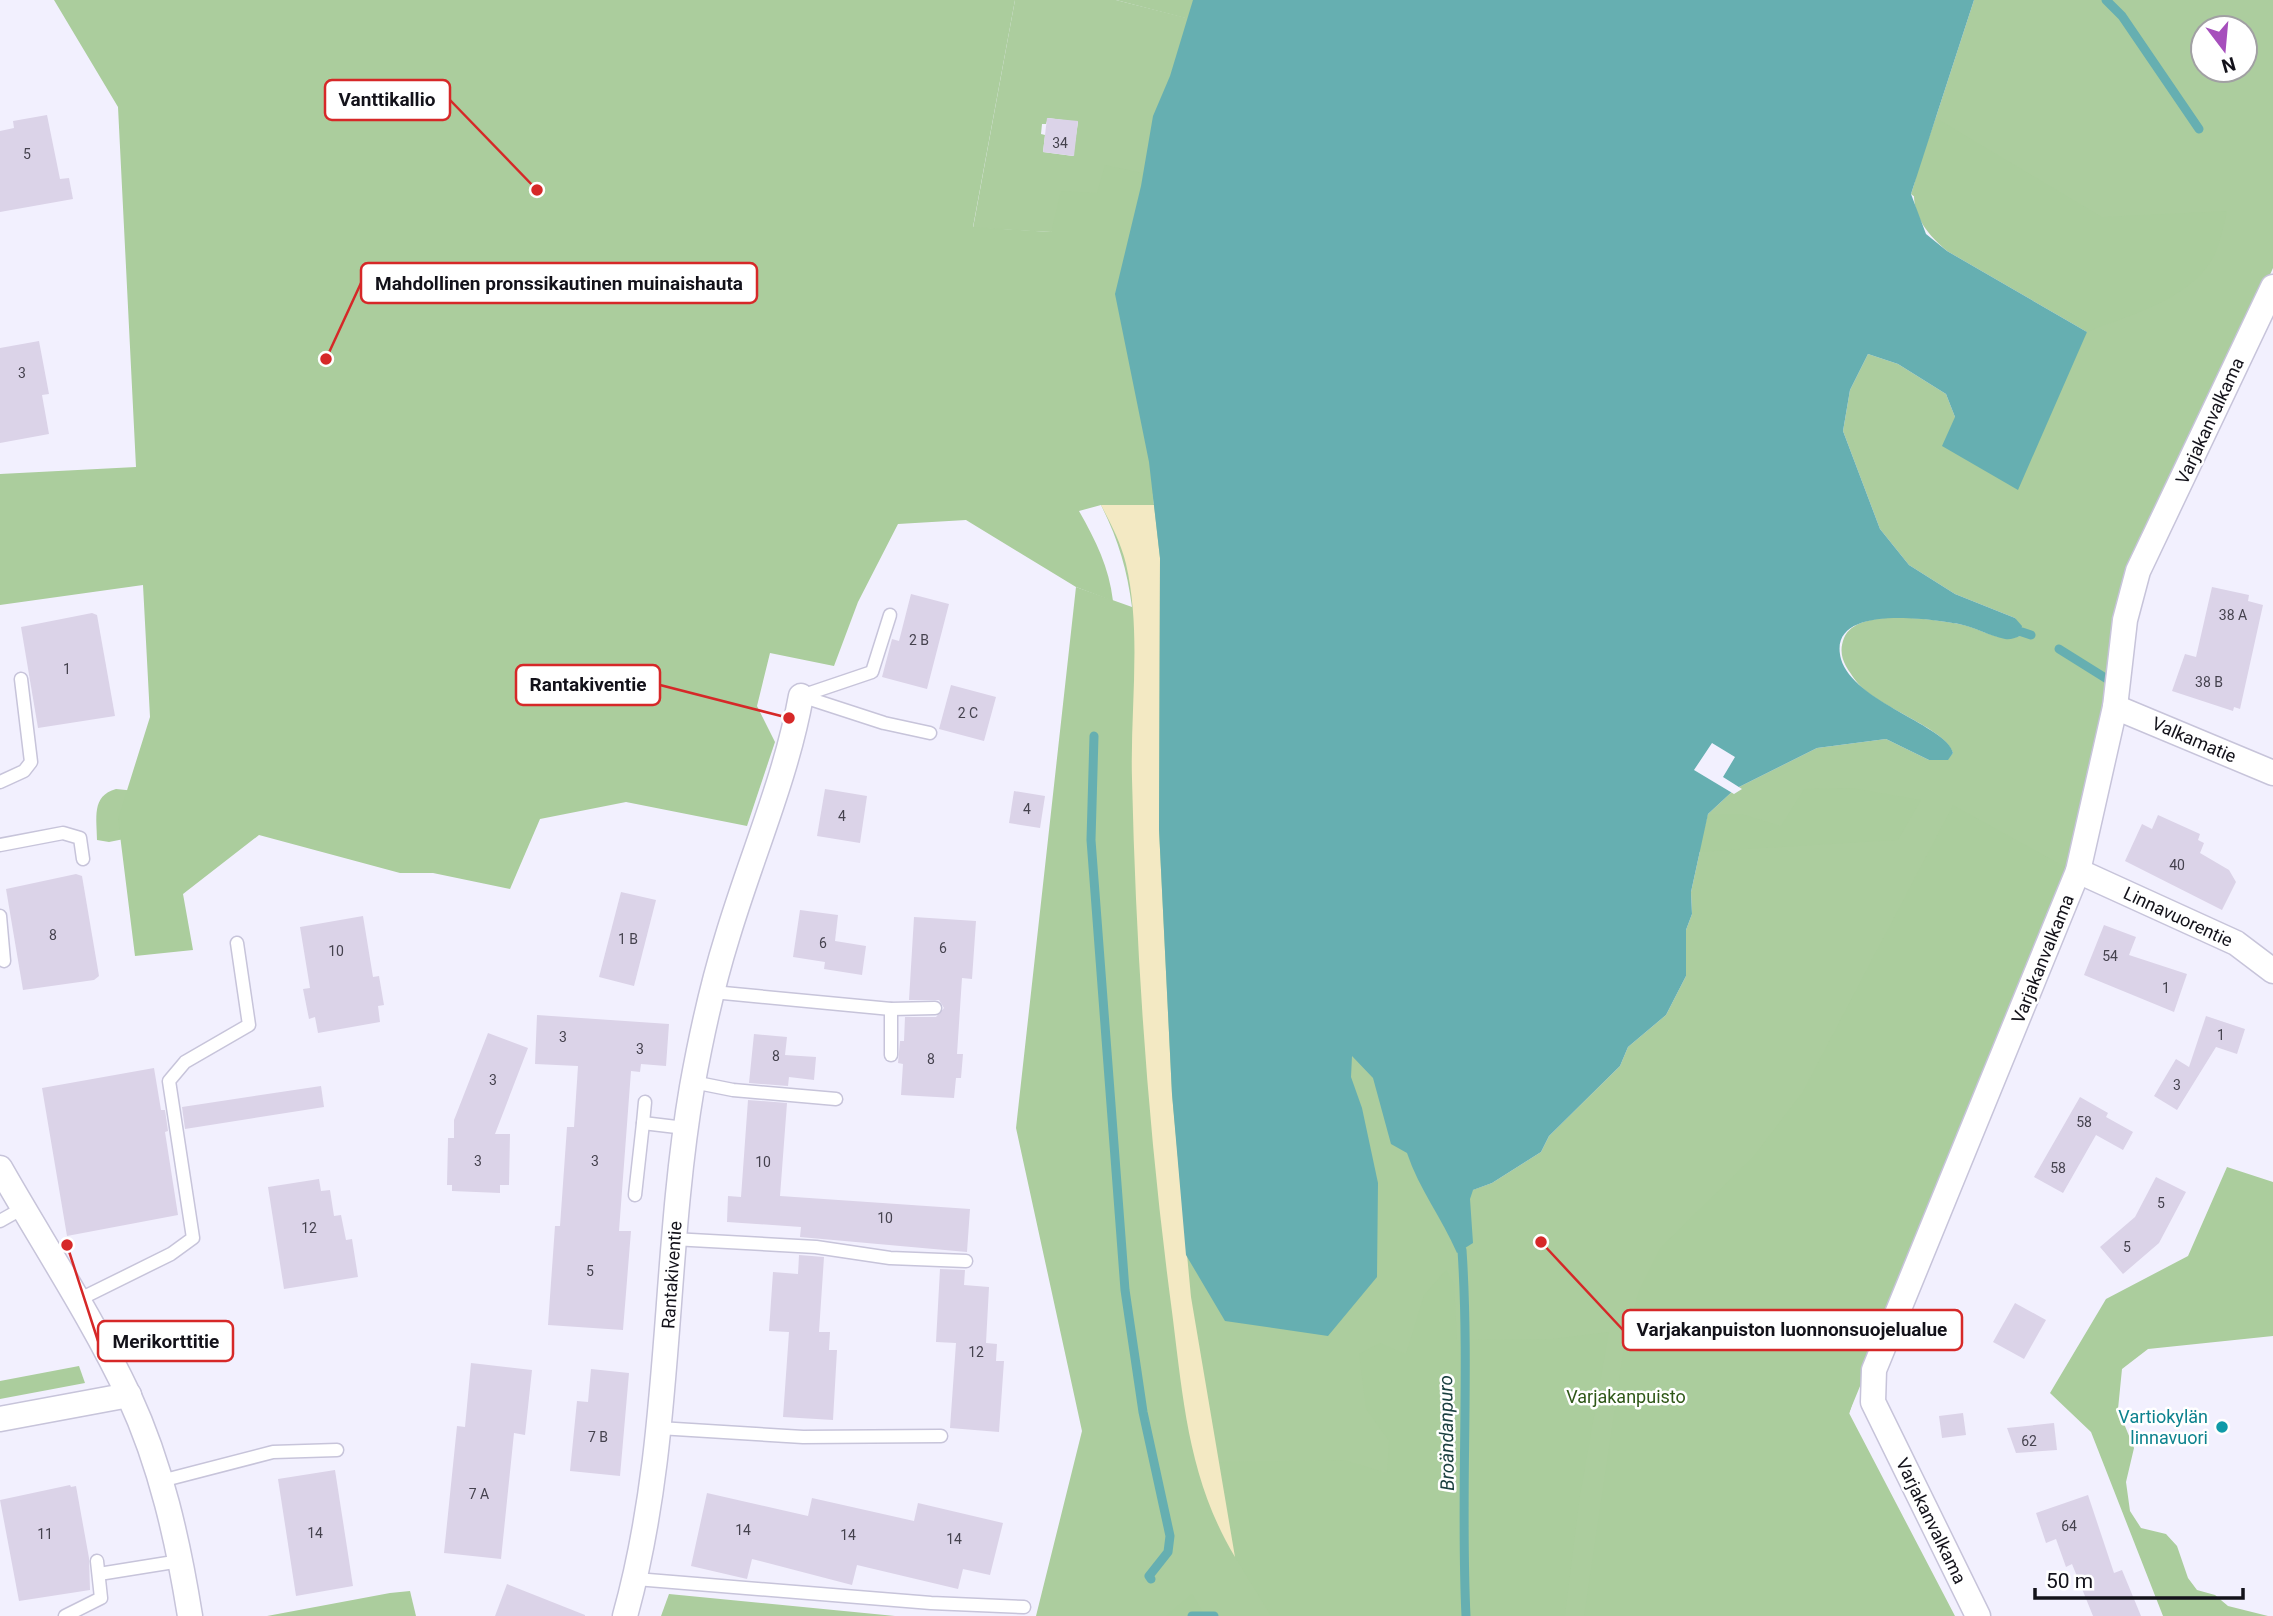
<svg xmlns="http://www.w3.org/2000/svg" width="2273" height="1616" font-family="Roboto,sans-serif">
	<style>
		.green { fill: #accd9e; fill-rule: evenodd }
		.forest { fill: #abcd9d }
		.sand { fill: #f3e9c3 }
		.water { fill: #66afb1 }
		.pier { fill: #f2f0fe }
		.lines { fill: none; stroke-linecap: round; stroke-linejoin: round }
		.stream { stroke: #66afb1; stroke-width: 9 }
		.building { fill: #dbd3e8 }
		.service-casing { stroke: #c7c4da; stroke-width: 15 }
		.minor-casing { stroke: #c7c4da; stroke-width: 27 }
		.service { stroke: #fff; stroke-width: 12 }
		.minor { stroke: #fff; stroke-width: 24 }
		.culture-dot { fill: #0f9aa8; stroke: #fff; stroke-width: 2.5 }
		.labels { text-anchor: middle; stroke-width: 5; stroke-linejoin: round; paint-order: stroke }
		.number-label { font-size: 14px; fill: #45424e }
		.street-label { font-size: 18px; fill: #13121a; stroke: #fff }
		.park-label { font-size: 18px; fill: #2f5818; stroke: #fff }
		.culture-label { font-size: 18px; fill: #0d838f; stroke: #fff; text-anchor: end }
		.water-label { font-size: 19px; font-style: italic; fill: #1a3f3f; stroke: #fff }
		.leader { fill: none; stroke: #d62828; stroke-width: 2.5 }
		.callout-dot { fill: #d62828; stroke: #fff; stroke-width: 2.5 }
		.callout { fill: #fff; stroke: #d62828; stroke-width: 2.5 }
		.callout-label { font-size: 19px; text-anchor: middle; font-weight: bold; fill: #13121a }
	</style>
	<rect width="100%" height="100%" fill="#f2f0fe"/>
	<!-- green -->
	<g class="green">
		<path d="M1015,0H1116L1187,18L1191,0H1341L1456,1196L1492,1183L1541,1152L1549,1136L1620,1066L1628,1047L1666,1015L1686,976V930L1692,914L1691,892L1708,814L1735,789L1817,748L1886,739L1929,760H1947L1953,753C1945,727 1877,708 1856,681C1846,667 1837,656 1844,638C1857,607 1931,619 1959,624C1981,628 1998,643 2020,636L2022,632L2015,618L1955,594L1909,565L1880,529L1843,431L1850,390L1868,354L1898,364L1946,394L1955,417L2087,332L1911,194L1974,0H2273V268L2203,425L2125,585L2080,833L1854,1398L1828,1482L1918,1616H1036L1082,1431L1016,1128L1076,587L1132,607C1127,569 1118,539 1101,505L1154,504L1097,193L1051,232L973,228ZM2203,28H2245V70H2203ZM1048,118L1078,122L1073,156L1043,152L1045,135L1041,134L1042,124H1046Z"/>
		<path d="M116,789L136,791L129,838L109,842L97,840C97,818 91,796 116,789Z"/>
		<path d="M669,1594L895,1616H661Z"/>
	</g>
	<!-- forest -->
	<g class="forest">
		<path d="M54,0H1015L973,227L1051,232L1061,191L1097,193L1105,165L1143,173L1149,463L1154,505H1101L1079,511C1096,541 1109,567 1113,601L1076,587L966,520L898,524L858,602L834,666L770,653L757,706L775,742L747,826L626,802L540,819L510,889L433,873H400L259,835L183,894L193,950L135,956L118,819L150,717L143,585L0,605V474L136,467L118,107Z"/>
		<path d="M1116,0H1193L1189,19Z"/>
		<path d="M1936,118L2102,217L2227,211C2223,229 2219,252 2207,267C2180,303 2126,316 2087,332L1947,251C1893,206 1917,174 1936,118Z"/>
		<path d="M1853,788L1921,800L1898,840L1698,852L1708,814H1742L1781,826L1804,789Z"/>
		<path d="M1953,805L2069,869L2060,899L1849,1413L1955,1616H1584L1624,1346L1639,1290L1660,1248L1753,1157L1802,1093Z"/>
		<path d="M2227,1167L2273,1182V1336L2148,1349L2122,1369L2118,1409L2134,1448L2126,1482L2130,1511L2141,1528L2166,1534L2177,1546L2188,1578L2197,1590L2215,1595L2228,1606L2268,1616H2163L2091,1432L2050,1393L2106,1299L2188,1256Z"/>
		<path d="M1446,1270L1454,1283L1457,1340L1553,1339L1609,1332L1580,1496L1565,1616H1271L1235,1557L1221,1462L1344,1460L1387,1473L1389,1441L1366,1409L1359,1354L1380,1343L1406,1354L1424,1295Z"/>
		<path d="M79,1366L85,1383L0,1399V1381Z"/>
		<path d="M410,1591L416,1616H267L390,1593Z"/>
		<path d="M1192,1594L1205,1616H1166Z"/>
	</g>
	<!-- sand -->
	<path class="sand" d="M1101,505H1154L1160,558L1159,829L1172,1094L1191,1297L1235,1557C1187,1477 1183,1395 1171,1304C1148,1130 1136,954 1132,779C1130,709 1142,633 1126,564C1121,543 1111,524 1101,505Z"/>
	<!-- water -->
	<path class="water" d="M1193,0H1974L1911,194L1926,234L1947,251L2087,332L2018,490L1942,446L1955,417L1946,394L1898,364L1868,354L1850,390L1843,431L1880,529L1909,565L1955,594L2015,618L2022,626L2020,636C2015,638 2010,640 2005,639C1989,636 1975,627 1959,624C1931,619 1826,603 1841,659C1853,702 1948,726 1953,753L1948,760H1929L1886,739L1817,748L1735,789L1708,814L1691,892L1692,914L1686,930V976L1666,1015L1628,1047L1620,1066L1549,1136L1541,1152L1492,1183L1473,1190L1470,1199L1473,1243L1457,1253C1442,1218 1419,1189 1407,1153L1391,1144L1373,1078L1352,1056L1351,1077L1362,1108L1378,1183L1377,1277L1328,1336L1225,1321L1186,1255L1172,1094L1159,829L1160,558L1149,462L1115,294L1141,186L1153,116L1170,76Z"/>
	<!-- pier -->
	<path class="pier" d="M1712,743L1735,757L1723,777L1742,789L1734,794L1694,770Z"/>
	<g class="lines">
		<!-- stream -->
		<g class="stream">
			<path d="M2106,0L2122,16L2199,129"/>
			<path d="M2022,632L2031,635"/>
			<path d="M2059,649L2107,679"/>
			<path d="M1094,736L1091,840L1125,1290L1143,1412L1170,1536L1168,1552L1149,1576L1151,1579"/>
			<path d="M1462,1250C1470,1372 1460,1494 1466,1616"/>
			<path d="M1192,1616H1214"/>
		</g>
	</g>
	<!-- building -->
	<g class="building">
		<path d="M47,115L60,179L69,178L73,199L0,212V131L14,128L13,121Z"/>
		<path d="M1047,118L1078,121L1074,156L1043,152Z"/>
		<path d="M39,341L49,394L42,395L49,434L0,443V348Z"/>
		<path d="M2212,587L2249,595L2248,601L2263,605L2240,709L2234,707L2233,711L2172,691L2185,654L2196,657Z"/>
		<path d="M911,594L949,604L927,689L882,677L892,639L899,641Z"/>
		<path d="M92,613L97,615L115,716L38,728L21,627Z"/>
		<path d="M951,685L996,697L984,741L939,729Z"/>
		<path d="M825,789L867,796L860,843L817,836Z"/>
		<path d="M1014,791L1045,796L1040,828L1009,823Z"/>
		<path d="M2158,815L2200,834L2198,840L2204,843L2200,853L2229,870L2236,882L2222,910L2125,861L2142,824L2152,829Z"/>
		<path d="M76,874L82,876L99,976L94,980L23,990L6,889Z"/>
		<path d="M621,892L656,900L634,986L599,977Z"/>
		<path d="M800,910L838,915L835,941L866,946L862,975L824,969L825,962L793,957Z"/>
		<path d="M363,916L373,977L379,976L384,1005L378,1006L380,1022L318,1033L315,1017L309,1019L303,989L310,988L300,927Z"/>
		<path d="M914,917L976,921L972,979L962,978L957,1054H963L961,1078H956L954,1098L901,1095L903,1064L898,1063L900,1041H904L905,1017H936L944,1008L939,1000H909Z"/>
		<path d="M2104,925L2136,937L2129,955L2187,974L2174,1012L2084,975Z"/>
		<path d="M537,1015L669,1024L666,1066L641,1064L640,1072L631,1071L619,1231H631L623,1330L548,1325L555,1226H560L567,1127H574L578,1066L535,1064Z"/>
		<path d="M2206,1016L2245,1029L2237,1054L2216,1047L2177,1110L2154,1096L2176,1059L2189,1067Z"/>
		<path d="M488,1033L528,1048L495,1134H510L509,1185H500V1193L452,1191V1185H447L448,1138H454V1120Z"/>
		<path d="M754,1034L787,1037L785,1055L816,1057L814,1080L789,1077L788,1086L749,1083Z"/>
		<path d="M154,1068L161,1110H165L168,1131L165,1132L178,1215L67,1236L42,1088Z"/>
		<path d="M321,1086L324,1107L185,1129L182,1107Z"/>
		<path d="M2080,1097L2108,1113L2106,1117L2133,1132L2123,1150L2096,1135L2063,1193L2034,1177Z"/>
		<path d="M748,1100L787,1103L780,1196L970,1209L967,1252L800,1237L801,1227L727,1222L728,1196L741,1197Z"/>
		<path d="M2156,1177L2186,1192L2159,1243L2123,1274L2100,1247L2135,1217Z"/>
		<path d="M319,1179L321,1191L330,1190L334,1216L341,1215L346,1240L352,1239L358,1277L284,1289L268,1187Z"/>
		<path d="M799,1255L824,1257L819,1332H830L829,1350H837L833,1420L783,1417L789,1332L769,1331L773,1272L798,1274Z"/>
		<path d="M940,1269L965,1270L964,1285L989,1287L986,1343L997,1344L996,1361H1004L999,1432L950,1428L956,1343L936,1342Z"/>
		<path d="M2015,1303L2046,1320L2024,1359L1993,1342Z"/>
		<path d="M471,1363L532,1370L525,1435L514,1433L501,1559L444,1553L457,1426L465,1427Z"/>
		<path d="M591,1369L629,1373L620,1476L570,1471L577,1401L588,1402Z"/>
		<path d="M1963,1413L1966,1435L1942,1438L1939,1416Z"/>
		<path d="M2054,1423L2057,1450L2016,1453L2007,1428Z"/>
		<path d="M335,1470L353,1586L296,1596L278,1479Z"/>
		<path d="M70,1485L71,1487L76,1486L89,1558L90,1590L19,1601L0,1500Z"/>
		<path d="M707,1493L808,1516L812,1498L914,1521L918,1503L1003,1523L990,1575L963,1569L958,1589L857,1565L852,1585L752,1559L747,1579L691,1566Z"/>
		<path d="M2088,1495L2114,1573L2122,1570L2141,1616H2093L2072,1564L2066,1567L2056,1539L2046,1543L2036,1513Z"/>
		<path d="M507,1584L585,1615V1616H495Z"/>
	</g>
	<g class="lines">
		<defs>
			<g id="service">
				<path d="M801,696L872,672L890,615"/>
				<path d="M801,696L884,723L930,733"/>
				<path d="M0,782L24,771L31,762L21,679"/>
				<path d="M0,845L63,833L80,838L83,859"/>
				<path d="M0,916L4,961"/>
				<path d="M713,992L891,1009L935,1008"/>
				<path d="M891,1055V1009"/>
				<path d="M693,1082L733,1090L836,1099"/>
				<path d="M643,1123L645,1102"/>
				<path d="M635,1195L643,1123L685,1128"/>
				<path d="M0,1221L23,1208"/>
				<path d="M673,1239L816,1247L890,1258L966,1261"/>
				<path d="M76,1301L171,1254L193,1238L169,1081L185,1062L249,1025L237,943"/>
				<path d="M659,1428L803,1437L941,1436"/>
				<path d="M161,1481L273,1452L337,1450"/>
				<path d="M99,1574L180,1561"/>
				<path d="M636,1579L931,1603L1024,1607"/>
				<path d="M65,1616L101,1598L97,1561"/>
			</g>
			<g id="minor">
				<path d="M2115,707L2273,773"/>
				<path d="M2078,871L2236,943L2273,971"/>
				<path d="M0,1168C42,1242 93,1319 129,1396C161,1465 178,1541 190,1616"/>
				<path d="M0,1419L129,1395"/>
				<path d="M625,1616C673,1444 662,1263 692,1087C701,1037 712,986 727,938C751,857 786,779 801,696"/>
				<path d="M1978,1616L1873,1402L1874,1370L2078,871L2115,707L2125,620L2138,571L2273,287"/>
			</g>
		</defs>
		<!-- service casing -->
		<use href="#service" class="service-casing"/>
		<!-- minor casing -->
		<use href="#minor" class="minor-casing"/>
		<!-- service -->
		<use href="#service" class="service"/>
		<!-- minor -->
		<use href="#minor" class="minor"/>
	</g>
	<!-- markers -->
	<circle class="culture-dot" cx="2222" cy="1427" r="7"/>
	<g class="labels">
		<!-- number labels -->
		<g class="number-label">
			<text x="1060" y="148">34</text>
			<text x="27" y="159">5</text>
			<text x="22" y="378">3</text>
			<text x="2233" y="620">38 A</text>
			<text x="919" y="645">2 B</text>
			<text x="67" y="674">1</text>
			<text x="2209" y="687">38 B</text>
			<text x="968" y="718">2 C</text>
			<text x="1027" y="814">4</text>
			<text x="842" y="821">4</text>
			<text x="2177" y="870">40</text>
			<text x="53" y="940">8</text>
			<text x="628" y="944">1 B</text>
			<text x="823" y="948">6</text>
			<text x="943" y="953">6</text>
			<text x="336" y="956">10</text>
			<text x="2110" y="961">54</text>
			<text x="2166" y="993">1</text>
			<text x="2221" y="1040">1</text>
			<text x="563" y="1042">3</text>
			<text x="640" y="1054">3</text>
			<text x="776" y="1061">8</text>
			<text x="931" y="1064">8</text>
			<text x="493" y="1085">3</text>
			<text x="2177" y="1090">3</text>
			<text x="2084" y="1127">58</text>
			<text x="478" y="1166">3</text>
			<text x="595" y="1166">3</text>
			<text x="763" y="1167">10</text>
			<text x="2058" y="1173">58</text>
			<text x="2161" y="1208">5</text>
			<text x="885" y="1223">10</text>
			<text x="309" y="1233">12</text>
			<text x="2127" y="1252">5</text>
			<text x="590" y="1276">5</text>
			<text x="976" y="1357">12</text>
			<text x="598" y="1442">7 B</text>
			<text x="2029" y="1446">62</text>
			<text x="479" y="1499">7 A</text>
			<text x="2069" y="1531">64</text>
			<text x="743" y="1535">14</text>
			<text x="315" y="1538">14</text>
			<text x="45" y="1539">11</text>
			<text x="848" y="1540">14</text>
			<text x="954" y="1544">14</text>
		</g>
		<!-- street labels -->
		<g class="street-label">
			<text transform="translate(2210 421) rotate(-65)" y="6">Varjakanvalkama</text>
			<text transform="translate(2194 740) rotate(23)" y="6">Valkamatie</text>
			<text transform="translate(2178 917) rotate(25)" y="6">Linnavuorentie</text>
			<text transform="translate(2043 959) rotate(-68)" y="6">Varjakanvalkama</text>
			<text transform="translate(672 1275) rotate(-86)" y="6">Rantakiventie</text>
			<text transform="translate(1931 1521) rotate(64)" y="6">Varjakanvalkama</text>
		</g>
		<!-- park labels -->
		<g class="park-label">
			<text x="1626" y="1403">Varjakanpuisto</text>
		</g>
		<!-- culture labels -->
		<g class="culture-label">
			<text x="2208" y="1423">Vartiokylän<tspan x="2208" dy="21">linnavuori</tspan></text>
		</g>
		<!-- water labels -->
		<g class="water-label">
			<text transform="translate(1446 1433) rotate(-91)" y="7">Broändanpuro</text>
		</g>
	</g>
	<!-- callouts -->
	<path class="leader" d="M537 190L450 100M326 359L361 283M789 718L660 685M1541 1242L1623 1330M67 1245L98 1341"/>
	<g class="callout-dot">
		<circle cx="537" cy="190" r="7"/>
		<circle cx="326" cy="359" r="7"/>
		<circle cx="789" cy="718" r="7"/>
		<circle cx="1541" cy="1242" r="7"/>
		<circle cx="67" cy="1245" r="7"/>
	</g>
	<g class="callout">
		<rect x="325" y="80" width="125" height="40" rx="7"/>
		<rect x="361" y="263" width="396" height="40" rx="7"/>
		<rect x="516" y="665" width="144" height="40" rx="7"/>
		<rect x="1623" y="1310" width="339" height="40" rx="7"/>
		<rect x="98" y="1321" width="135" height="40" rx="7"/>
	</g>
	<g class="callout-label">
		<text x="387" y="106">Vanttikallio</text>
		<text x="559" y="290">Mahdollinen pronssikautinen muinaishauta</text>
		<text x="588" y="691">Rantakiventie</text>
		<text x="1792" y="1336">Varjakanpuiston luonnonsuojelualue</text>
		<text x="166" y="1348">Merikorttitie</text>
	</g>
	<!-- north arrow -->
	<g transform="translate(2224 49) rotate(164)"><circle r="33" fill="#ffffff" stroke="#a1a0a3" stroke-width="2"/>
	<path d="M0-5L12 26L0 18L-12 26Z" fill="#a64fbc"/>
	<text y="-10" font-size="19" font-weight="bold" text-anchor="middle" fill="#13121a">N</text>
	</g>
	<!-- scale -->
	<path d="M2035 1588v10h208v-10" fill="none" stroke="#13121a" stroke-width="3.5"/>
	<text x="2046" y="1588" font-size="21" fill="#13121a" stroke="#ffffff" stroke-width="5" paint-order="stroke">50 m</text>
</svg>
